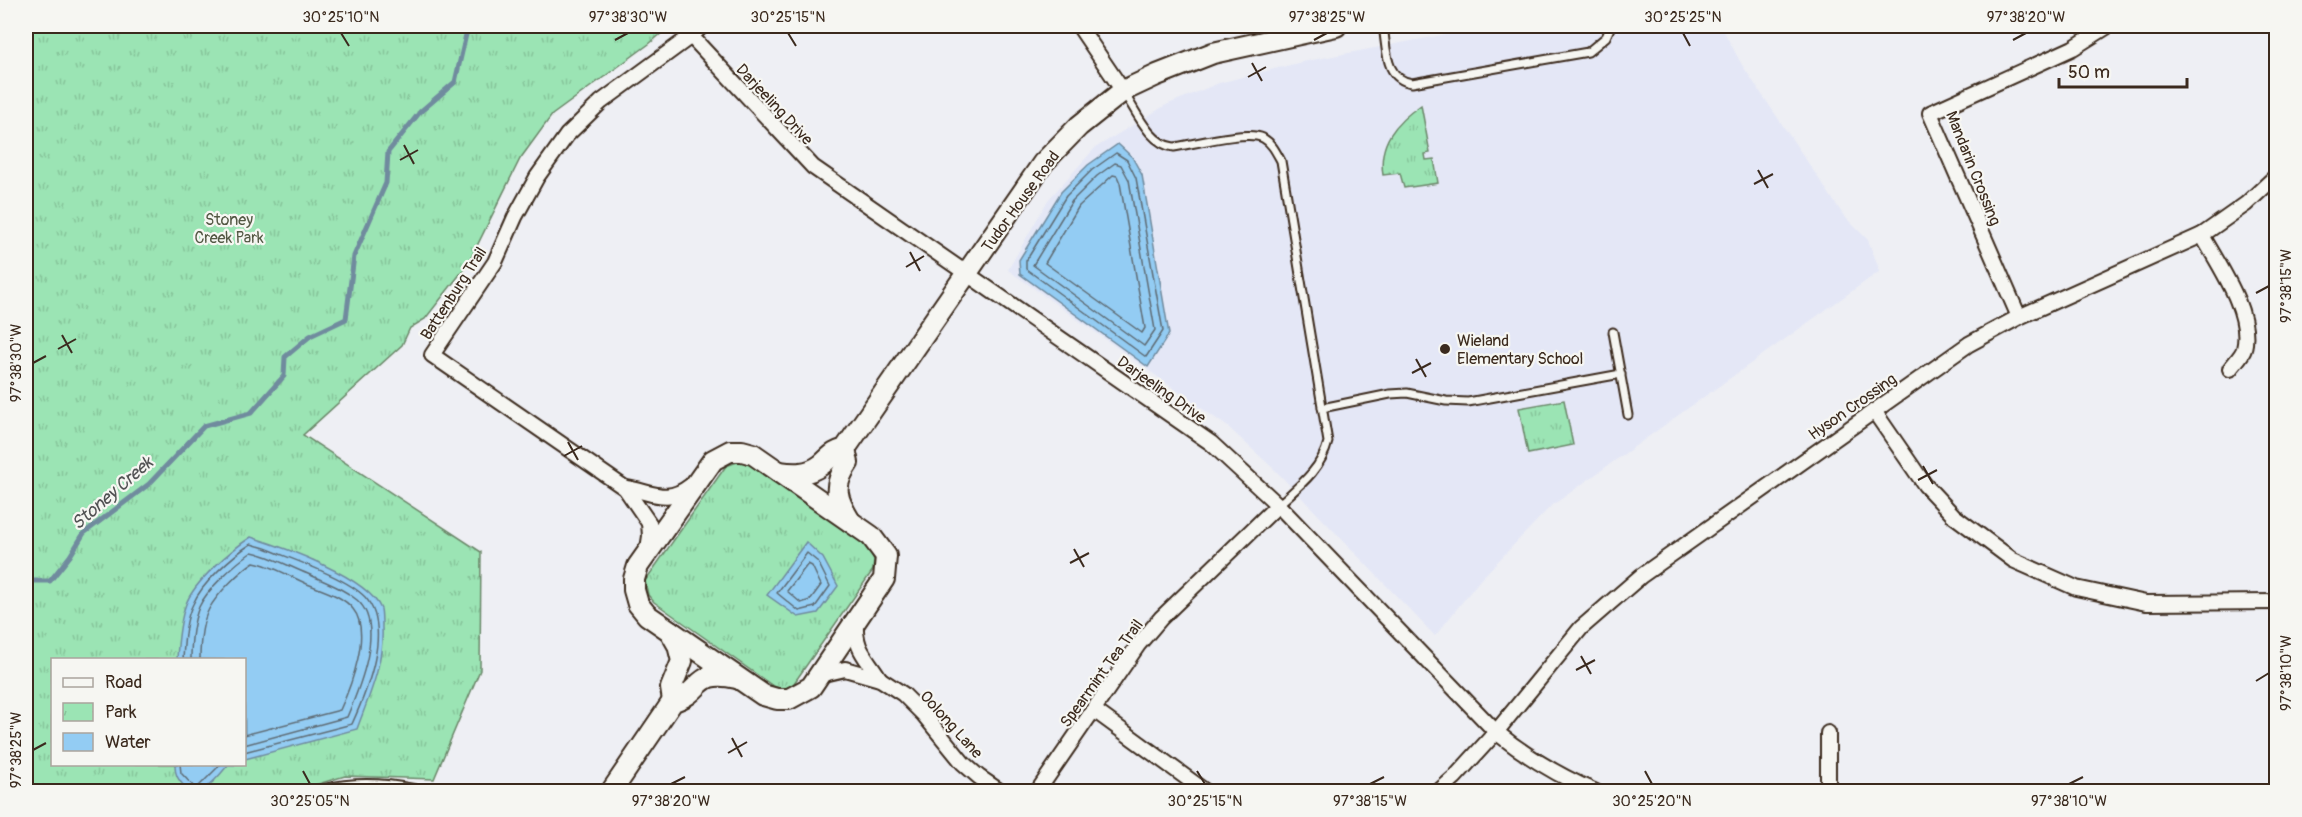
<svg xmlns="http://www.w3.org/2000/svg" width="2302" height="817" font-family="Pangolin,sans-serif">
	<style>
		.built { fill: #e4e7f6 }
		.park { fill: url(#park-tufts); stroke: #6b8769; stroke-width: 1.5; fill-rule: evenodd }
		.water { fill: #93ccf3; stroke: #708b9e; stroke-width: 1.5 }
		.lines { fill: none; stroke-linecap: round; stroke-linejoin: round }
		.shore { stroke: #5e6b73; stroke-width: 1.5 }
		.stream { stroke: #708b9e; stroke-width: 5 }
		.lane-casing { stroke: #3b2a1e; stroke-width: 11 }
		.street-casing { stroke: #3b2a1e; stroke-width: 18 }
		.secondary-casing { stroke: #3b2a1e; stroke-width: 24 }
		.lane { stroke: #f6f6f2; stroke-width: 7 }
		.street { stroke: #f6f6f2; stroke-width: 14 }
		.secondary { stroke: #f6f6f2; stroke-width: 20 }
		.ticks { fill: none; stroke: #3b2a1e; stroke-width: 2 }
		.poi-dot { fill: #3b2a1e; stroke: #f6f6f2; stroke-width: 2 }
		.labels { text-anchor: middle; stroke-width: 4.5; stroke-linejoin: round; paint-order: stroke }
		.street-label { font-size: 16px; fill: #3b2a1e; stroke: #f6f6f2 }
		.park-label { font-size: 16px; fill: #535844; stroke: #f6f6f2 }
		.poi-label { font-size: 16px; fill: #3b2a1e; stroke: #f6f6f2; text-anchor: start }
		.water-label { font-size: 18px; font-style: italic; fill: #515253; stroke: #f6f6f2 }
		.neatline { fill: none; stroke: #3b2a1e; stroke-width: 2 }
		.ticks-label { font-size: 15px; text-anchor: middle; fill: #3b2a1e }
	</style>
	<defs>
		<pattern id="park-tufts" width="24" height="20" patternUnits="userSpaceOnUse" patternTransform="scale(1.5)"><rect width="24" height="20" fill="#9be4b4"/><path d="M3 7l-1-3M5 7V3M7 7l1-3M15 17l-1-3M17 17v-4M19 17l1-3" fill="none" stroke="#86c49a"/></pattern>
	</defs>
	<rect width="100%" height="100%" fill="#eeeff4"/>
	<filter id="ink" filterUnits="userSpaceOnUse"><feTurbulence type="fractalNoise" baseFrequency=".0167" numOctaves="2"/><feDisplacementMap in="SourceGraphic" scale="12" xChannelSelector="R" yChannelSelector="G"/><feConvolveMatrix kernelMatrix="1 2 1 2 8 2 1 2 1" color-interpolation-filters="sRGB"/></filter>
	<g filter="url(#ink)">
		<!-- built -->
		<path class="built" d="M1489,26H1721L1742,65L1844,216L1868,240L1880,271L1550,507L1479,581L1435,636L1275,470L1228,427L1008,270L1048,200L1095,148L1166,105L1219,83L1302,62Z"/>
		<!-- park -->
		<g class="park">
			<path d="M26,26H670L649,44L552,115L520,159L468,264L425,319L410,328L402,345L303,435L481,552L480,670L434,779L345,776L291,792L26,791ZM52,660H244V764H52Z"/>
			<path d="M1421,105L1430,153L1425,154L1426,160L1434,159L1438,183L1404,188L1400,173L1383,175C1378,143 1396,122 1421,105Z"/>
			<path d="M1564,400L1573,445L1528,454L1519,408Z"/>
			<path d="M740,461L751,465L868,547L874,560L873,570L792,686L782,689L773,686L654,602L648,595L645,581L726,466Z"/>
		</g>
		<!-- water -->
		<g class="water">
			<path d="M1118,144L1132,157L1142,175L1169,334L1148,367L1020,274L1019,260L1061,192L1088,165Z"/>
			<path d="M251,537C283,547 368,577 381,609C382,614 382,622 382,628C384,664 369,696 357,729L245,759L244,660L177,659C178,642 180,620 186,604C194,582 231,550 251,537Z"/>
			<path d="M806,542L823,558L838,586L818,613L798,617L767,595Z"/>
			<path d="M175,765V764L235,765H228C218,777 199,803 184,786C177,778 175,774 175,765Z"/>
		</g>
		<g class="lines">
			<!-- shore -->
			<g class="shore">
				<path d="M1116,153L1127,160L1136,178L1163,331L1146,357L1026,269V261L1066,196L1092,170Z"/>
				<path d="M1115,163L1121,165L1129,180L1155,330L1144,346L1033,265L1072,201L1097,176Z"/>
				<path d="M1113,175L1117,176L1120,183L1145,328L1142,333L1045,263L1079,206Z"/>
				<path d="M807,553L818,562L830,586L815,607L799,611L777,593Z"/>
				<path d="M808,564L812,566L821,585L810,600L801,603L787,591Z"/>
				<path d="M183,660C184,643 185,619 193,604C202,583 232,556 251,544L265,548C291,559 346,577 365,597C393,628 367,691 352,724L244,752"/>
				<path d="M191,660C191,644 193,622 199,607C207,589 236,563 252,552C271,556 290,567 308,574C325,582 343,588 357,600C386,625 359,689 347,717L244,745"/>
				<path d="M200,660C200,645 202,622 209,609C217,594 240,571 254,562C271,565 289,576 305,583C321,590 342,595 353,609C372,632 351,686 340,710L244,735"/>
				<path d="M180,764L181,773L196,789L221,764"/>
			</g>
			<!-- stream -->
			<path class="stream" d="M26,581H50L70,556L84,533L149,484L204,426L251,413L284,376L285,357L310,336L346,319L354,256L386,183L388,152L420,112L455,82L468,26"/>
			<defs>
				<g id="lane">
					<path d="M1383,26C1387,48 1384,79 1412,83L1588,52L1606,37L1611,26"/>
					<path d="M1124,93C1136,111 1150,145 1174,147C1194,144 1247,130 1263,138C1272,143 1276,152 1281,161L1328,442C1321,470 1299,486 1278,505"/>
					<path d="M1613,332L1628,415"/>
					<path d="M1322,408L1390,394L1407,393L1446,401L1468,402L1621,374"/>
				</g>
				<g id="street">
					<path d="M1079,26L1123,91"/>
					<path d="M691,36L813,167L1211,443L1278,505L1496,732C1527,757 1559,776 1596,792"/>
					<path d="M2202,235C2219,266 2253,313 2244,349C2242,356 2234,363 2230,369"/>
					<path d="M2019,317L1930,113L2073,48L2108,26"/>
					<path d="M1874,411L1925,485L1954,516L2013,560L2076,588L2146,603L2276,602"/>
					<path d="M625,488C651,491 666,505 690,486"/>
					<path d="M648,549L650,536L649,523L625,488L432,355L495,262L515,217L537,177L567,135L601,102L691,36L702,26"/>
					<path d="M856,620C854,650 866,656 880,679"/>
					<path d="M819,675L845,669L880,679L903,694L924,715L963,763L979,777L1001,792"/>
					<path d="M1094,710L1206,792"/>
					<path d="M325,792C355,784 384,786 414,792"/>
					<path d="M1037,792L1138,645L1161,618L1278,505"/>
					<path d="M1438,792L1455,777L1496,732L1581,628L1641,576L1969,344L2019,317L2202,235L2246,204L2276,176"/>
					<path d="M1828,792V733"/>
				</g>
				<g id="secondary">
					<path d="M845,449L848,463C832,486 836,498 850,521"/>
					<path d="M730,451H742L753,454L871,536L886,556L884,579L811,687L789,699H777L763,695L647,615L638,604L634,590V579L638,566L713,460Z"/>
					<path d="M779,472C794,474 808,475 821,465C832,456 831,453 845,449L1043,163L1079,126L1123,91L1157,75L1213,53L1336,26"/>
					<path d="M670,631L678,645L682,661L671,688L673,701"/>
					<path d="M611,792L673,701C704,693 693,668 737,678"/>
				</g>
			</defs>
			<!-- lane casing -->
			<use href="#lane" class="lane-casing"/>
			<!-- street casing -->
			<use href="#street" class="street-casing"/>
			<!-- secondary casing -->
			<use href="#secondary" class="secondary-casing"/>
			<!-- lane -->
			<use href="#lane" class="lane"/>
			<!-- street -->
			<use href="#street" class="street"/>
			<!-- secondary -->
			<use href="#secondary" class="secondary"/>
		</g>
	</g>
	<!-- ticks -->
	<path class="ticks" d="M341,33L349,46M788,33L796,46M1683,33L1690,46M615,40L628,33M1314,40L1327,33M2013,40L2026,33M1252,63L1262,81M1248,77L1266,67M404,145L414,164M400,160L418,150M1758,170L1768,188M1754,184L1773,174M910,252L920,271M906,267L924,256M2256,293L2269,286M62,335L72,353M58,349L76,339M1416,359L1426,377M33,363L46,356M1412,373L1431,363M568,442L578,460M564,456L582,446M1923,466L1933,484M1918,480L1937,470M1074,549L1084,567M1070,563L1089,553M1581,656L1591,674M1576,670L1595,660M2256,681L2269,673M732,738L742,757M33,750L46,743M728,753L747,742M303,771L310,784M1197,771L1205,784M1645,771L1652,784M671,784L685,777M1370,784L1384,777M2069,784L2083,777"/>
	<!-- markers -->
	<circle class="poi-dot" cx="1445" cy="349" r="6"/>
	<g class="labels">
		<!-- street labels -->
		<g class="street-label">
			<text transform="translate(775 104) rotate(47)" y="6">Darjeeling Drive</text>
			<text transform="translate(1974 168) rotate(68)" y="6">Mandarin Crossing</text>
			<text transform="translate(1020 201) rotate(-54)" y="6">Tudor House Road</text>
			<text transform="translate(453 293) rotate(-57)" y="6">Battenburg Trail</text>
			<text transform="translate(1162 389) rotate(35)" y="6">Darjeeling Drive</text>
			<text transform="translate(1852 406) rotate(-35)" y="6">Hyson Crossing</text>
			<text transform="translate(1101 673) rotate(-54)" y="6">Spearmint Tea Trail</text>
			<text transform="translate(952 724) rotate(48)" y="6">Oolong Lane</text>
		</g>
		<!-- park labels -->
		<g class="park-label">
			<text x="229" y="225">Stoney<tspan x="229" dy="18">Creek Park</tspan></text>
		</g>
		<!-- poi labels -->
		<g class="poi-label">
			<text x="1457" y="346">Wieland<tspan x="1457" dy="18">Elementary School</tspan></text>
		</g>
		<!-- water labels -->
		<g class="water-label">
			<text transform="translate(112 493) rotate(-41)" y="6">Stoney Creek</text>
		</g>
	</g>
	<!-- margin -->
	<rect width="2302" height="817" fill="none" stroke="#f6f6f2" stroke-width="66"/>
	<!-- legend -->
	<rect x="51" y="658" width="195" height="108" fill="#f6f6f2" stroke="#aba49d" stroke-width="1.5"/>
	<rect x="63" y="678" width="30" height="9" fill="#f6f6f2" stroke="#aba49d" stroke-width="1.5"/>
	<text x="105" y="688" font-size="18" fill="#3b2a1e">Road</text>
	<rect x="63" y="703" width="30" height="18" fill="url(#park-tufts)" stroke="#aba49d" stroke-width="1.5"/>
	<text x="105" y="718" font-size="18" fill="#3b2a1e">Park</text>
	<rect x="63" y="733" width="30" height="18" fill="#93ccf3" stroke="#aba49d" stroke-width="1.5"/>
	<text x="105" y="748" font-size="18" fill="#3b2a1e">Water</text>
	<!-- scale -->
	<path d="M2059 78v9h128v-9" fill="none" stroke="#3b2a1e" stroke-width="3"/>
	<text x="2068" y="78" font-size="18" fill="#3b2a1e" stroke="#f6f6f2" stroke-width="4.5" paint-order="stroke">50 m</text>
	<rect x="33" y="33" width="2236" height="751" class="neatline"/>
	<g class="ticks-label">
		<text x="341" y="22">30°25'10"N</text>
		<text x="628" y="22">97°38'30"W</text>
		<text x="788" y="22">30°25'15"N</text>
		<text x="1327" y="22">97°38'25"W</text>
		<text x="1683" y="22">30°25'25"N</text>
		<text x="2026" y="22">97°38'20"W</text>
		<text transform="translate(2286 286) rotate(-90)" y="5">97°38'15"W</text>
		<text transform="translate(16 363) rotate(-90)" y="5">97°38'30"W</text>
		<text transform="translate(2286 673) rotate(-90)" y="5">97°38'10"W</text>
		<text transform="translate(16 750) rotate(-90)" y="5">97°38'25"W</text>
		<text x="310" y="806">30°25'05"N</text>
		<text x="671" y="806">97°38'20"W</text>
		<text x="1205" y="806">30°25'15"N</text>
		<text x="1370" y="806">97°38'15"W</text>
		<text x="1652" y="806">30°25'20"N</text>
		<text x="2069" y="806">97°38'10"W</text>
	</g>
</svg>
